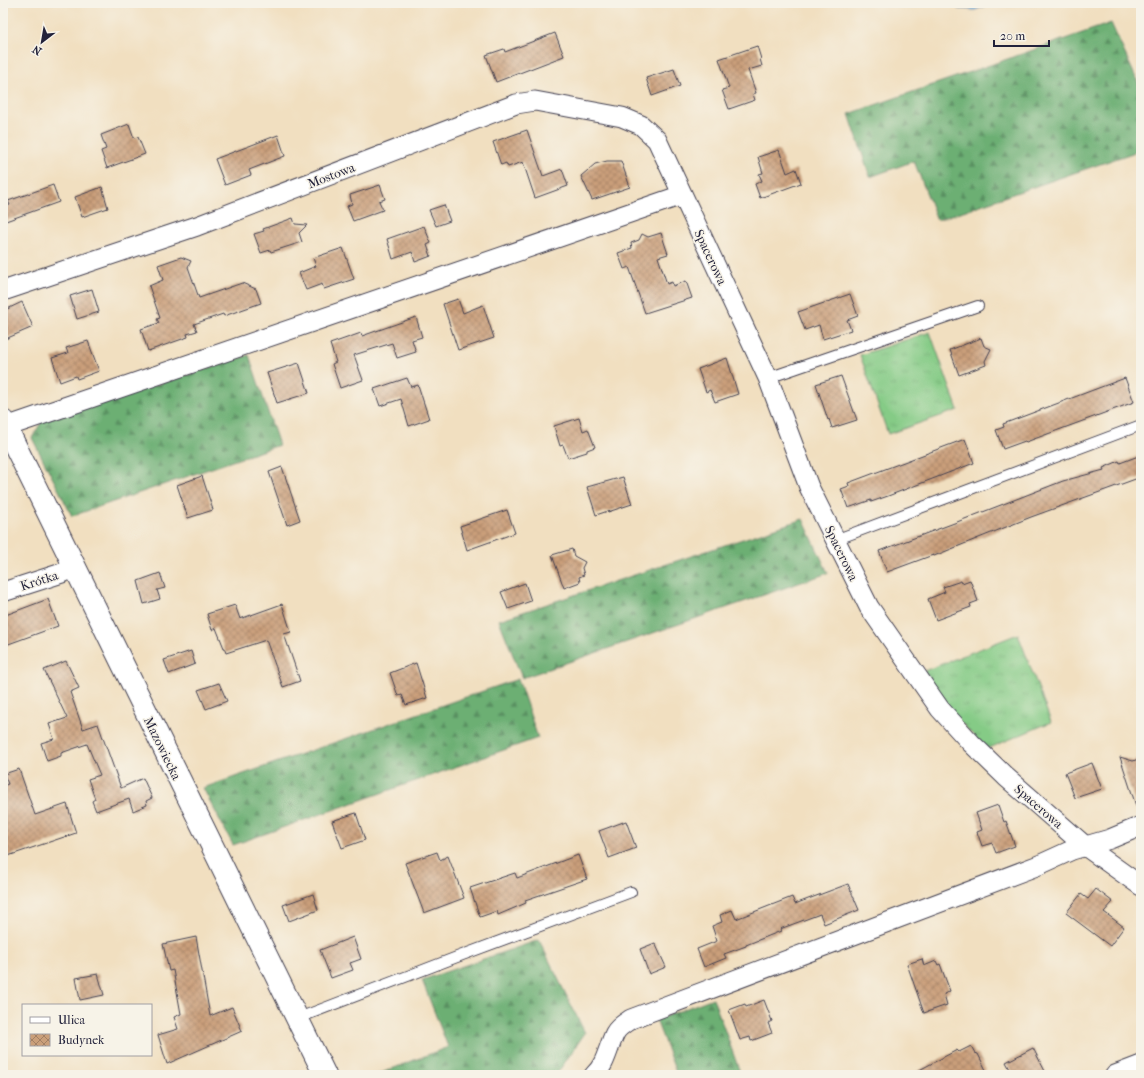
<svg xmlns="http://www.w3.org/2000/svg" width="1144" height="1078" font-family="'IM FELL French Canon',serif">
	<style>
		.grass { fill: url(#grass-tufts); stroke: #547660 }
		.forest { fill: url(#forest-firs); stroke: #476857 }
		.water { fill: #78c0f0; stroke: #4d7196 }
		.building { fill: url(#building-cross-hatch) }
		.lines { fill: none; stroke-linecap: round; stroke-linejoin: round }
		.service-casing { stroke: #413e4f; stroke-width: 12 }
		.minor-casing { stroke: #413e4f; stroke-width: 21 }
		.tertiary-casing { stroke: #413e4f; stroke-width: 24 }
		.service { stroke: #fff; stroke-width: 10 }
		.minor { stroke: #fff; stroke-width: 19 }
		.tertiary { stroke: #fff; stroke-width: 22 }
		.labels { text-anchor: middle; stroke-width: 3; stroke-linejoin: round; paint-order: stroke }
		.street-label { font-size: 13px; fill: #22223b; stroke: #f7f3e8 }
	</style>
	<defs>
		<pattern id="grass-tufts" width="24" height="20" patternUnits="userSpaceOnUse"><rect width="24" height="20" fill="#85cb86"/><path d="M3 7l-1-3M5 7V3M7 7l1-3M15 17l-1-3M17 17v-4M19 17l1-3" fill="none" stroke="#73ae75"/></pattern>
		<pattern id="forest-firs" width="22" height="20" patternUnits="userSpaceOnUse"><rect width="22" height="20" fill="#6caf73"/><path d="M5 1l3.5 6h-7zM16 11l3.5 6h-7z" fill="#588e60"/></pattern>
		<pattern id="building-cross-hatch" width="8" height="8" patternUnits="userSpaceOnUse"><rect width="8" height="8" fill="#ca9f7a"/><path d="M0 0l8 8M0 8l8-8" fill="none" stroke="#a48165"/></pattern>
	</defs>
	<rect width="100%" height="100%" fill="#f7f3e8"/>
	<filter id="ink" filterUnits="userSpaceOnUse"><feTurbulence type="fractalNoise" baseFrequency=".025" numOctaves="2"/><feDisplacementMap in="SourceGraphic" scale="8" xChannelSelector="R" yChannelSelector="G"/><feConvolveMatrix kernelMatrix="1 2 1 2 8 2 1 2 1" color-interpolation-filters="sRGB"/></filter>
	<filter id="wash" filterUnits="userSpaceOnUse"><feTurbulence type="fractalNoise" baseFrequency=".012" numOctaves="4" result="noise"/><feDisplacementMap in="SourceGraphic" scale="16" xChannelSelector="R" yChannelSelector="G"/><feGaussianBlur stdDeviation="0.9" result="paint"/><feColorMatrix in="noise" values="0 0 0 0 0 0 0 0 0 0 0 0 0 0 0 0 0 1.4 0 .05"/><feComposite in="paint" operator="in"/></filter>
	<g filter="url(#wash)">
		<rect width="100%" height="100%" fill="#f1dfc0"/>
		<!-- grass -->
		<g class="grass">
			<path d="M930,332L958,410L888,434L860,355Z"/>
			<path d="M1018,634L1051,722L987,749L957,719L924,671Z"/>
		</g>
		<!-- forest -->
		<g class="forest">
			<path d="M1111,23L1141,89V150L937,220L914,161L870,177L849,114Z"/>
			<path d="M249,355L279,445L72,516L32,438L42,421Z"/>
			<path d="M803,519L828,573L522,678L499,620Z"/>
			<path d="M518,679L538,738L233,845L203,788Z"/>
			<path d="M539,940L585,1033L556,1075H376L448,1047L422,980Z"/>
			<path d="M713,998L741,1075H677L656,1020Z"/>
		</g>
		<!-- water -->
		<path class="water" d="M953,3H994L975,10L958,9Z"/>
		<g id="blocks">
			<!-- building -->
			<g class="building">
				<path d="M555,33L564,56L496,82L486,55L504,49L505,52Z"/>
				<path d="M757,46L761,59H760L762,66L748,70L756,93L753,94L755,100L729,109L722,90L729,88L719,59Z"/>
				<path d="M674,69L680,86L652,96L646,78Z"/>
				<path d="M129,124L134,138L138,137L145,154L107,168L101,151L106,149L101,135Z"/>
				<path d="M527,130L543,176L562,169L568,186L535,198L523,162L508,167L506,163L501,165L493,142Z"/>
				<path d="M278,135L285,156L249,170L251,175L225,185L215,159Z"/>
				<path d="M779,150L787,173L796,169L801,183L760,198L755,184L762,181L759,174L763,173L758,157Z"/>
				<path d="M607,161H621L630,187L592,200L581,176L595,164Z"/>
				<path d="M53,185L59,202L3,222V207L10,205L8,201Z"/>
				<path d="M380,185L385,199L379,201L383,210L353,221L347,206L352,204L350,195Z"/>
				<path d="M102,187L108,208L82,217L75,197Z"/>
				<path d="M444,205L450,221L436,226L429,210Z"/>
				<path d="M293,218L295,224L307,225L299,233L302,242L271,252L270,250L261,253L254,234L264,231L263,229Z"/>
				<path d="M424,226L431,243L427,245L431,256L415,262L412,252L393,259L387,239Z"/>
				<path d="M661,233L668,254L658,257L667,284L672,282L673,286L686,281L692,298L645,313L629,267L624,269L618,253L632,248L631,243L639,240L642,234L648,237Z"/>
				<path d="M343,248L354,279L324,289L322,284L306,290L299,273L316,266L313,258Z"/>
				<path d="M181,257L191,261L188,267L199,298L242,283L256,289L261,303L224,316L223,314L194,324L197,331L187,334L188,337L148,351L141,329L159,323L157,319L160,318L149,286L163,280L158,265Z"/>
				<path d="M92,289L99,312L77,319L70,296Z"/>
				<path d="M850,294L858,316L847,320L851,330L823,339L819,325L805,330L798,312Z"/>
				<path d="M458,299L463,313L483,305L494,338L458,350L443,304Z"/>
				<path d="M22,302L33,327L3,340V311Z"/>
				<path d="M416,317L422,337L412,340L416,352L397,358L392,343L354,355L363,380L340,388L332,364L336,362L330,344L361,333L362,336Z"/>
				<path d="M981,338L984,346L991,349L985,361L986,365L959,375L950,350Z"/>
				<path d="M88,341L99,371L77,379L76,376L60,382L52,358L68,353L66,348Z"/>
				<path d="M727,358L738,394L715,402L710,390L706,392L698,369Z"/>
				<path d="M299,363L309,393L277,403L267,373Z"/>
				<path d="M841,376L857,420L832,428L829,419L828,420L816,384Z"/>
				<path d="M407,378L411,387L418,385L429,419L409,426L401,399L380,406L374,389Z"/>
				<path d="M1125,378L1134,402L1026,442L1025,441L1003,449L996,430L1004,427L1003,424Z"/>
				<path d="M579,418L583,431L588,429L595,447L587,450V452L568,458L563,445L560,446L554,426Z"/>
				<path d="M965,439L974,463L888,496L871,502V500L848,508L841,489L849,486L848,483Z"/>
				<path d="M1141,455V477L1031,517L934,556L933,555L887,572L879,551L957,522L1063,481L1104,470L1103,468L1119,461L1120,463Z"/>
				<path d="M282,467L300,520L287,525L269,472Z"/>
				<path d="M202,476L213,510L188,518L177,485Z"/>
				<path d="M623,477L632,504L608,512V511L596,515L587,487Z"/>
				<path d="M507,510L515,533L467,550L460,526Z"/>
				<path d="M572,549L574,556L585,562L582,568L584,575L579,577L580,582L564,588L552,555Z"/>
				<path d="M160,573L165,588L157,590L160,599L144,604L138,581Z"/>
				<path d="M970,580L978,601L970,604L971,607L936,620L928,599L945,592L943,587L961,581L962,583Z"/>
				<path d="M525,583L531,601L508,609L501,592Z"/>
				<path d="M48,599L58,626L3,646V616Z"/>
				<path d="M282,604L291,632L284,634L300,681L283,687L266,640L226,653L216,628L212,630L207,614L235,605L240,619Z"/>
				<path d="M191,651L195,664L169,674L164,660Z"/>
				<path d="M66,661L79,688L70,692L83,729L98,724L121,788L143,778L152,798L146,801L147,805L133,811L129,799L96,811L92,801L95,799L88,779L100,775L87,744L61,753V756L47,761L41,743L54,739L49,724L67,718L44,670Z"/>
				<path d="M416,663L427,698L406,705L402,695L398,696L390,673Z"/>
				<path d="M219,683L227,701L206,709L198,690Z"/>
				<path d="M1120,757L1133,761L1141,758V811L1138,812Z"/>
				<path d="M1092,763L1102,789L1075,798L1065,773Z"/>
				<path d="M19,769L35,815L67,804L76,833L8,856L3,840V786L8,784L4,774Z"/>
				<path d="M998,805L1004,822L1006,821L1015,846L996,853L992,843L982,846L977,832L982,830L976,813Z"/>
				<path d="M356,813L365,840L342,848L332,821Z"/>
				<path d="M626,821L636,848L609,858L599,831Z"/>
				<path d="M437,852L440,860L448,856L464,898L424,913L405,863Z"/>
				<path d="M578,855L587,879L525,900L526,903L498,915L497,911L480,917L470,888L515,873L517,878Z"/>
				<path d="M848,884L859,910L824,924L820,914L780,929L781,931L746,945V946L724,954L726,958L704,967L697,949L717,941L712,926L722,922L720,915L732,910L736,919L792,897L795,904Z"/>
				<path d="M1096,889L1113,902L1104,912L1124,927L1110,946L1066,913L1081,894L1088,899Z"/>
				<path d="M313,894L318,910L289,921L283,905Z"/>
				<path d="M196,937L210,1016L232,1007L242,1031L167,1064L158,1035L178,1029L174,1017L181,1014L173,970L169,971L163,944Z"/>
				<path d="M353,937L361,959L350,963L353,970L331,978L320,950Z"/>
				<path d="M655,943L666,967L649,974L640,949Z"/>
				<path d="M922,959L924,966L936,961L938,965L940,964L950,991L944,994L947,1005L924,1013L907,964Z"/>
				<path d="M98,974L104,995L80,1000L76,978Z"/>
				<path d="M764,1000L772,1021L768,1023L772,1033L751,1041L750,1037L740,1040L729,1010L745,1004L746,1007Z"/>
				<path d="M971,1046L975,1053L978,1054L986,1070L978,1075H910L957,1050L959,1052Z"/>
				<path d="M1033,1048L1047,1075H1013L1006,1062Z"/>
			</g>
		</g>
	</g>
	<g filter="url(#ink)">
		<use href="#blocks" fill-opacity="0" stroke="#413e4f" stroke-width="1"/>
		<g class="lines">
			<defs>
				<g id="service">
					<path d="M768,378L978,306"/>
					<path d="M835,540L1141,425"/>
					<path d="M296,1019L457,957L631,892"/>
				</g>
				<g id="minor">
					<path d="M3,291L197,226L516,104L535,101L622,117L641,125L657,140L768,378L809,487L869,607L940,709L971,743L1006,777L1085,846L1141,886"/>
					<path d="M6,427L682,195"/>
					<path d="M3,592L62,573L75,567"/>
					<path d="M594,1075C606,1065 608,1047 615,1033C618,1027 625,1023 631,1019L1039,865L1072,850L1110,839L1141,826"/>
					<path d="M1115,1075L1141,1065"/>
				</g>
				<path id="tertiary" d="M3,421L325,1075"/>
			</defs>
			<!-- service casing -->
			<use href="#service" class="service-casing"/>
			<!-- minor casing -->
			<use href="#minor" class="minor-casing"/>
			<!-- tertiary casing -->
			<use href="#tertiary" class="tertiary-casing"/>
			<!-- service -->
			<use href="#service" class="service"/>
			<!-- minor -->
			<use href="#minor" class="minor"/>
			<!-- tertiary -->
			<use href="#tertiary" class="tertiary"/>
		</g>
	</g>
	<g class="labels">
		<!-- street labels -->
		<g class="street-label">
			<text transform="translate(331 175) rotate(-21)" y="5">Mostowa</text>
			<text transform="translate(711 257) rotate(65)" y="5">Spacerowa</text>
			<text transform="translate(842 553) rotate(64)" y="5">Spacerowa</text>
			<text transform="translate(39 580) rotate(-18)" y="5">Krótka</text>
			<text transform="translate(163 748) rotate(64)" y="5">Mazowiecka</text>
			<text transform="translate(1039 806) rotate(41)" y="5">Spacerowa</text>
		</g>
	</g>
	<!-- margin -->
	<rect width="1144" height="1078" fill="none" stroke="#f7f3e8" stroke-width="16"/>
	<!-- legend -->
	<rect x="22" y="1004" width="130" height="52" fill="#f7f3e8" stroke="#a29fa3"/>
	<rect x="30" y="1017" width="20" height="6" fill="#ffffff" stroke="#a29fa3"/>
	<text x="58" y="1024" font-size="12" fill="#22223b">Ulica</text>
	<rect x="30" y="1034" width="20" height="12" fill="url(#building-cross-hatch)" stroke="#a29fa3"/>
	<text x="58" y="1044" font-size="12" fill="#22223b">Budynek</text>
	<!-- north arrow -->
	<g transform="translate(42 42) rotate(211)" stroke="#f7f3e8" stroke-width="3" paint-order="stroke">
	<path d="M0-3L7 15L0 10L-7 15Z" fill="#22223b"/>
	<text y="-6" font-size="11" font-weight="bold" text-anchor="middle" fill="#22223b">N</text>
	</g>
	<!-- scale -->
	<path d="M994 40v6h55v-6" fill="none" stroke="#22223b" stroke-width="2"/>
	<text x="1000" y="40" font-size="12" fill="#22223b" stroke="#f7f3e8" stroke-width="3" paint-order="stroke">20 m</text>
</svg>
